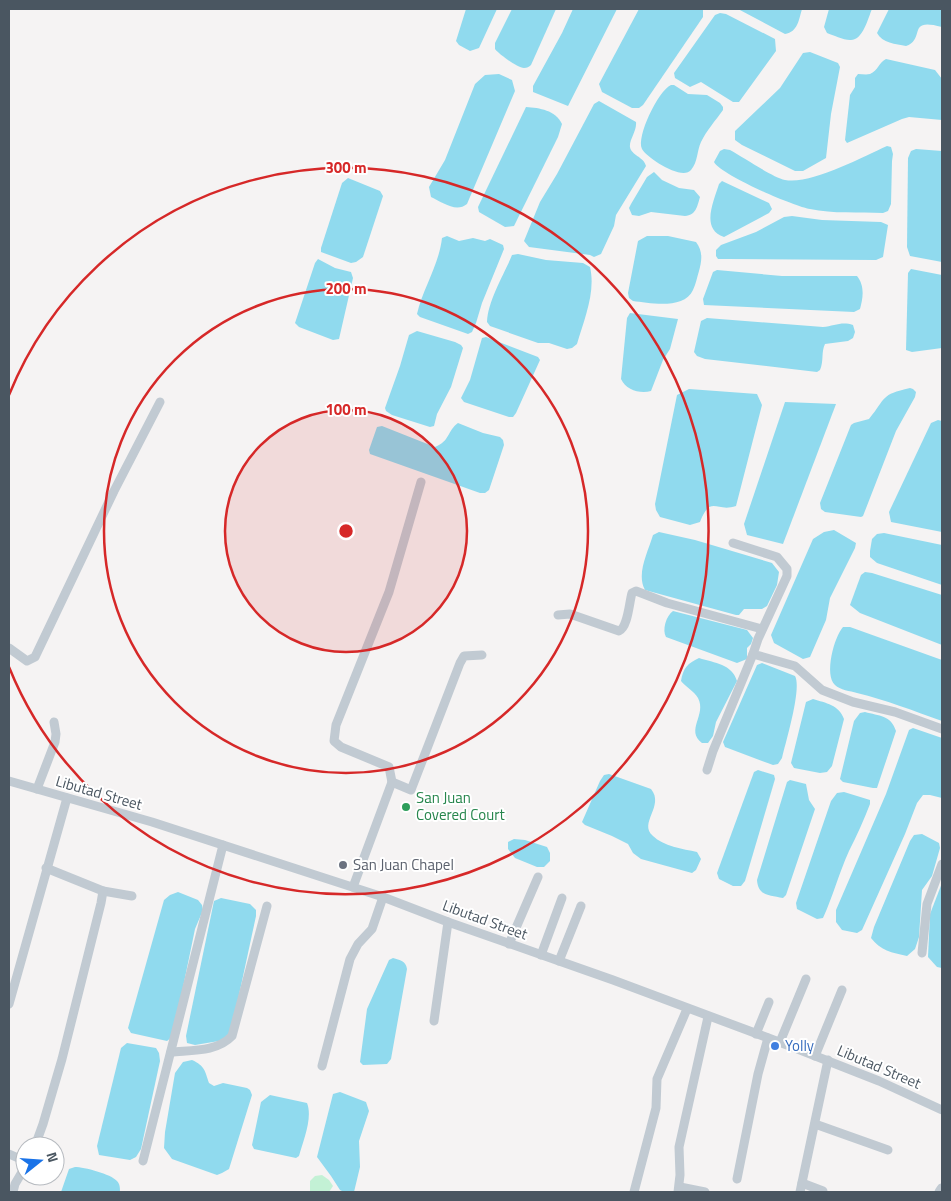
<svg xmlns="http://www.w3.org/2000/svg" width="951" height="1201" font-family="'Titillium Web',sans-serif">
	<style>
		.green { fill: #c3f1d5 }
		.water { fill: #90daee }
		.lines { fill: none; stroke-linecap: round; stroke-linejoin: round }
		.minor { stroke: #c1cad2; stroke-width: 9 }
		.tertiary { stroke: #c1cad2; stroke-width: 11 }
		.ring { fill: none; stroke: #d62828; stroke-width: 2.5 }
		.leisure-dot { fill: #2e9e5b; stroke: #fff; stroke-width: 2 }
		.worship-dot { fill: #6b7280; stroke: #fff; stroke-width: 2 }
		.shop-dot { fill: #3f7fe0; stroke: #fff; stroke-width: 2 }
		.labels { text-anchor: middle; stroke-width: 4; stroke-linejoin: round; paint-order: stroke }
		.street-label { font-size: 15px; fill: #4a5661; stroke: #fff }
		.leisure-label { font-size: 15px; fill: #27864d; stroke: #fff; text-anchor: start }
		.worship-label { font-size: 15px; fill: #5b616d; stroke: #fff; text-anchor: start }
		.shop-label { font-size: 15px; fill: #366cbe; stroke: #fff; text-anchor: start }
		.centre { fill: #d62828; stroke: #fff; stroke-width: 2.5 }
		.ring-label { font-size: 15px; text-anchor: middle; font-weight: bold; fill: #d62828; stroke: #fff; stroke-width: 4; stroke-linejoin: round; paint-order: stroke }
	</style>
	<rect width="100%" height="100%" fill="#f5f3f3"/>
	<!-- green -->
	<path class="green" d="M322,1175L329,1180L333,1186L329,1192H310V1181L315,1176Z"/>
	<!-- water -->
	<g class="water">
		<path d="M466,9H497L479,48L470,51L459,45L456,41Z"/>
		<path d="M512,9H556L531,65C529,67 527,68 524,68C517,68 499,54 495,49V43Z"/>
		<path d="M573,9H617L568,106L533,92V86L562,33Z"/>
		<path d="M639,9H703V17L643,105L639,108H632L602,92L599,84Z"/>
		<path d="M738,9H802C799,19 798,32 785,34Z"/>
		<path d="M829,9H872C868,18 863,41 850,40C843,40 833,35 827,33L824,27Z"/>
		<path d="M889,9H942V27C906,17 926,39 906,46C896,44 882,43 877,33Z"/>
		<path d="M720,13L726,14L775,39L776,51L739,102H733L701,82L690,87L675,78L674,73L715,15Z"/>
		<path d="M810,52L838,63L840,67L831,114L826,158L803,171H795L742,145L735,140V131L780,88L803,53Z"/>
		<path d="M886,59L935,70L942,79V120L909,117L902,119L847,143L845,140L850,95L855,87V78L858,74C862,74 866,75 870,74C878,71 879,62 886,59Z"/>
		<path d="M499,74L512,80L515,91L467,204C456,213 442,202 431,197L429,187L445,160L475,84L485,75Z"/>
		<path d="M671,85H674L688,94L707,95L720,103L723,107V110C716,120 706,131 701,142C697,150 698,162 691,170C682,181 647,158 642,149C636,137 658,91 671,85Z"/>
		<path d="M599,101L636,122C637,131 629,140 630,147C631,155 644,157 646,166L616,215L614,226L601,254L594,257L590,255L529,247L524,241L540,202L557,174L594,104Z"/>
		<path d="M526,107C540,108 555,110 562,124L558,137L514,226L505,227L479,212L478,207Z"/>
		<path d="M887,146L891,147L893,154L892,161L891,204L888,211L883,213C859,212 833,214 810,209C793,206 721,175 714,162L720,151L724,149L730,150C743,157 772,177 785,180C811,185 862,157 887,146Z"/>
		<path d="M916,149L942,151V262L910,256L907,247L908,158L911,151Z"/>
		<path d="M654,172L662,180L679,188L694,190L700,197C697,207 696,215 685,216L651,212L639,216L632,215L629,208L631,204L647,177Z"/>
		<path d="M348,178L380,191L383,196L363,257L356,262L351,263L321,252V248L342,183Z"/>
		<path d="M722,181L769,203L772,209L769,213L724,237C700,229 714,201 719,184Z"/>
		<path d="M792,216L822,220L881,222L888,225L883,257L876,260L728,259H718L716,256V250L721,245L756,232L784,217Z"/>
		<path d="M447,236L459,241L473,238L485,241L490,239L503,245L504,249L482,303L476,323L472,332L468,334L420,317L417,314C423,288 439,265 442,238Z"/>
		<path d="M647,236H668L696,242C703,251 702,260 699,271C697,277 696,284 693,290C684,310 650,303 633,301L629,298L628,293L638,241Z"/>
		<path d="M518,254L546,260L583,263L590,267C596,292 584,320 577,344L572,348L567,349L549,343H538L490,326L487,322C488,300 504,275 512,255Z"/>
		<path d="M318,259L335,268L351,272L353,278L339,339L333,340L299,327L295,323L315,263Z"/>
		<path d="M911,269L942,275V348L912,352L906,350L908,273Z"/>
		<path d="M717,270L782,276H857C865,286 863,298 860,309L854,312L704,305L703,299L713,272Z"/>
		<path d="M630,313L678,319L670,349L663,360L651,391C640,394 626,390 621,379L627,318Z"/>
		<path d="M707,318L823,327C834,326 842,321 853,325L855,332L853,338L848,341L825,344C821,352 824,361 820,370L817,372L705,359L697,356L694,352L701,321Z"/>
		<path d="M417,331L455,342L461,345L463,348L451,387L437,414L434,426L430,427L392,415L386,411L385,408L400,366L409,335Z"/>
		<path d="M486,337L538,357L540,360L516,413L513,417H509L464,402L461,398L470,380L482,338Z"/>
		<path d="M910,388L913,389L916,392L915,397L896,431L863,516L861,517L825,512L821,509L820,503L851,425L854,423L869,419C887,397 880,395 910,388Z"/>
		<path d="M689,389L757,394L762,405L736,506C716,513 711,494 700,522L690,525L660,517L656,510L655,504L677,395Z"/>
		<path d="M785,402L836,404L783,544L747,535L744,524Z"/>
		<path d="M938,420L942,421V532L891,522L889,512L931,423Z"/>
		<path d="M458,423L483,433L500,437L503,440L504,445L489,490L485,493H480L370,454L369,450L377,427L382,426L435,447C450,441 447,431 458,423Z"/>
		<path d="M834,530L856,543L855,548L830,598L826,620L810,657L803,659L774,643L771,635L813,539L824,532Z"/>
		<path d="M659,532L695,540L772,563L779,572L777,585L767,606L762,609H744L739,615H736L645,590C636,574 648,552 653,535Z"/>
		<path d="M884,533L942,545V585L877,563L870,557V551L872,539L877,534Z"/>
		<path d="M865,572L872,573L942,595V645L860,613L850,605L861,575Z"/>
		<path d="M673,611L747,630L753,638L751,644L747,648V659L737,663L666,637C662,630 666,616 673,611Z"/>
		<path d="M843,627H850L942,660V721C914,711 886,700 857,693C850,691 840,690 835,685C824,675 834,637 843,627Z"/>
		<path d="M699,658C715,663 732,664 737,681L716,722L713,736L708,743H702C685,730 707,715 698,698C694,691 686,687 681,681C683,668 688,663 699,658Z"/>
		<path d="M762,663L795,676C802,688 786,741 782,758L778,764L773,765L725,747L723,742L757,665Z"/>
		<path d="M813,699C826,703 839,705 844,719L832,766L827,772L820,773L794,768L791,763L806,702Z"/>
		<path d="M865,712C879,716 891,715 896,731L877,788H873L843,782L840,779L854,721L860,713Z"/>
		<path d="M913,728L942,738V798L930,795H923L917,803L905,834L862,930L857,933L842,930L836,922V910L886,794L909,730Z"/>
		<path d="M758,770L774,775L775,779L745,881L741,886H733L719,879L717,873L754,772Z"/>
		<path d="M609,774L651,789C665,806 638,823 653,836C663,846 683,849 697,852L701,859L696,870L692,873L641,859L633,853L628,844L612,836L585,825L582,822L600,781L604,775Z"/>
		<path d="M790,780L806,784L809,800L815,809L786,895L783,898C769,895 758,896 757,880L787,782Z"/>
		<path d="M844,792L870,800V804C864,820 857,835 849,851C839,873 833,896 823,918L817,919L797,909L796,903L831,801L837,793Z"/>
		<path d="M922,834L939,843L940,848L932,876L922,890L919,937L915,949L907,956C892,953 880,950 871,938L874,927L910,841L914,835Z"/>
		<path d="M514,839L525,840L547,847L550,853V861L544,867H537L515,858L508,849V842Z"/>
		<path d="M942,883V968L937,967L928,957L930,914Z"/>
		<path d="M178,892L198,900L202,905L203,910L195,929L173,1036L167,1041L131,1033L128,1028L164,900L170,895Z"/>
		<path d="M221,898L250,904L256,910V916L231,1032L225,1040L195,1045L187,1043L186,1036L214,901Z"/>
		<path d="M393,958C400,960 406,961 407,969L391,1059L387,1064L363,1065L360,1062L367,1009L389,960Z"/>
		<path d="M127,1043L156,1048L159,1053L160,1061L141,1149L136,1157L130,1160L99,1155L97,1146L121,1048Z"/>
		<path d="M192,1060C205,1066 205,1071 209,1083L214,1086L223,1083L247,1088L250,1090L252,1095L229,1169L222,1173L217,1175L172,1159L164,1148L165,1132L175,1073L183,1062Z"/>
		<path d="M340,1092L366,1102L369,1111L359,1141L360,1167L354,1192H344L340,1190L331,1176L317,1157L333,1094Z"/>
		<path d="M270,1095L307,1103C313,1118 303,1141 299,1156L296,1158L254,1149L252,1145L261,1102Z"/>
		<path d="M75,1167C84,1167 111,1174 117,1181C120,1184 120,1188 120,1192H61L69,1169Z"/>
	</g>
	<g class="lines">
		<!-- minor -->
		<g class="minor">
			<path d="M421,482L389,592L336,725L334,741L341,747L389,767L392,782L411,790L460,663L464,656L482,655"/>
			<path d="M733,543L777,557L787,569V576L758,639L753,654L795,666L822,690L853,702L895,712L942,729"/>
			<path d="M558,615L570,614L619,631C628,627 629,603 632,593L636,591L667,603L762,629"/>
			<path d="M9,648L27,661L35,657L114,491L160,402"/>
			<path d="M707,770L713,751L753,654"/>
			<path d="M9,781L152,822L383,897L448,922L613,980L795,1048L879,1081L942,1110"/>
			<path d="M37,789L55,742L56,734L54,722"/>
			<path d="M353,887L392,782"/>
			<path d="M103,891L132,896"/>
			<path d="M509,944L538,877"/>
			<path d="M922,953L927,904L942,864"/>
			<path d="M541,955L562,898"/>
			<path d="M559,961L581,906"/>
			<path d="M9,1004L67,798"/>
			<path d="M434,1021L448,922"/>
			<path d="M756,1034L769,1002"/>
			<path d="M780,1042L806,979"/>
			<path d="M171,1052C192,1050 217,1052 232,1036L267,906"/>
			<path d="M815,1056L842,990"/>
			<path d="M322,1066L350,959L358,944L372,929L383,897"/>
			<path d="M815,1124L888,1150"/>
			<path d="M35,1146L43,1124L62,1059L101,903L103,891L46,868"/>
			<path d="M9,1154L25,1161"/>
			<path d="M143,1161L223,845"/>
			<path d="M737,1179L758,1074L768,1038"/>
			<path d="M802,1183L823,1191"/>
			<path d="M680,1187L705,1192"/>
			<path d="M13,1192L15,1184L25,1167"/>
			<path d="M634,1192L656,1108L657,1079L687,1009"/>
			<path d="M678,1192L680,1175L679,1147L708,1017"/>
			<path d="M800,1192L828,1060"/>
		</g>
		<!-- tertiary -->
		<path class="tertiary" d="M940,1192L942,1189"/>
	</g>
	<!-- distance rings -->
	<circle cx="346" cy="531" r="121" fill="#d62828" fill-opacity=".12"/>
	<g class="ring">
		<circle cx="346" cy="531" r="121"/>
		<circle cx="346" cy="531" r="242"/>
		<path d="M9 395A363 363 0 1 1 9 667"/>
	</g>
	<!-- markers -->
	<circle class="leisure-dot" cx="406" cy="807" r="5"/>
	<circle class="worship-dot" cx="343" cy="865" r="5"/>
	<circle class="shop-dot" cx="775" cy="1046" r="5"/>
	<g class="labels">
		<!-- street labels -->
		<g class="street-label">
			<text transform="translate(99 793) rotate(16)" y="5">Libutad Street</text>
			<text transform="translate(485 920) rotate(20)" y="5">Libutad Street</text>
			<text transform="translate(879 1067) rotate(23)" y="5">Libutad Street</text>
		</g>
		<!-- leisure labels -->
		<g class="leisure-label">
			<text x="416" y="803">San Juan<tspan x="416" dy="17">Covered Court</tspan></text>
		</g>
		<!-- worship labels -->
		<g class="worship-label">
			<text x="353" y="870">San Juan Chapel</text>
		</g>
		<!-- shop labels -->
		<g class="shop-label">
			<text x="785" y="1051">Yolly</text>
		</g>
	</g>
	<circle cx="346" cy="531" r="8" class="centre"/>
	<g class="ring-label">
		<text x="346" y="173">300 m</text>
		<text x="346" y="294">200 m</text>
		<text x="346" y="415">100 m</text>
	</g>
	<!-- border -->
	<rect width="951" height="1201" fill="none" stroke="#4a5661" stroke-width="20"/>
	<!-- north arrow -->
	<g transform="translate(40 1161) rotate(73)"><circle r="24" fill="#ffffff" stroke="#b7bbc0"/>
	<path d="M0-4L9 19L0 12L-9 19Z" fill="#1a73e8"/>
	<text y="-8" font-size="14" font-weight="bold" text-anchor="middle" fill="#4a5661">N</text>
	</g>
</svg>
